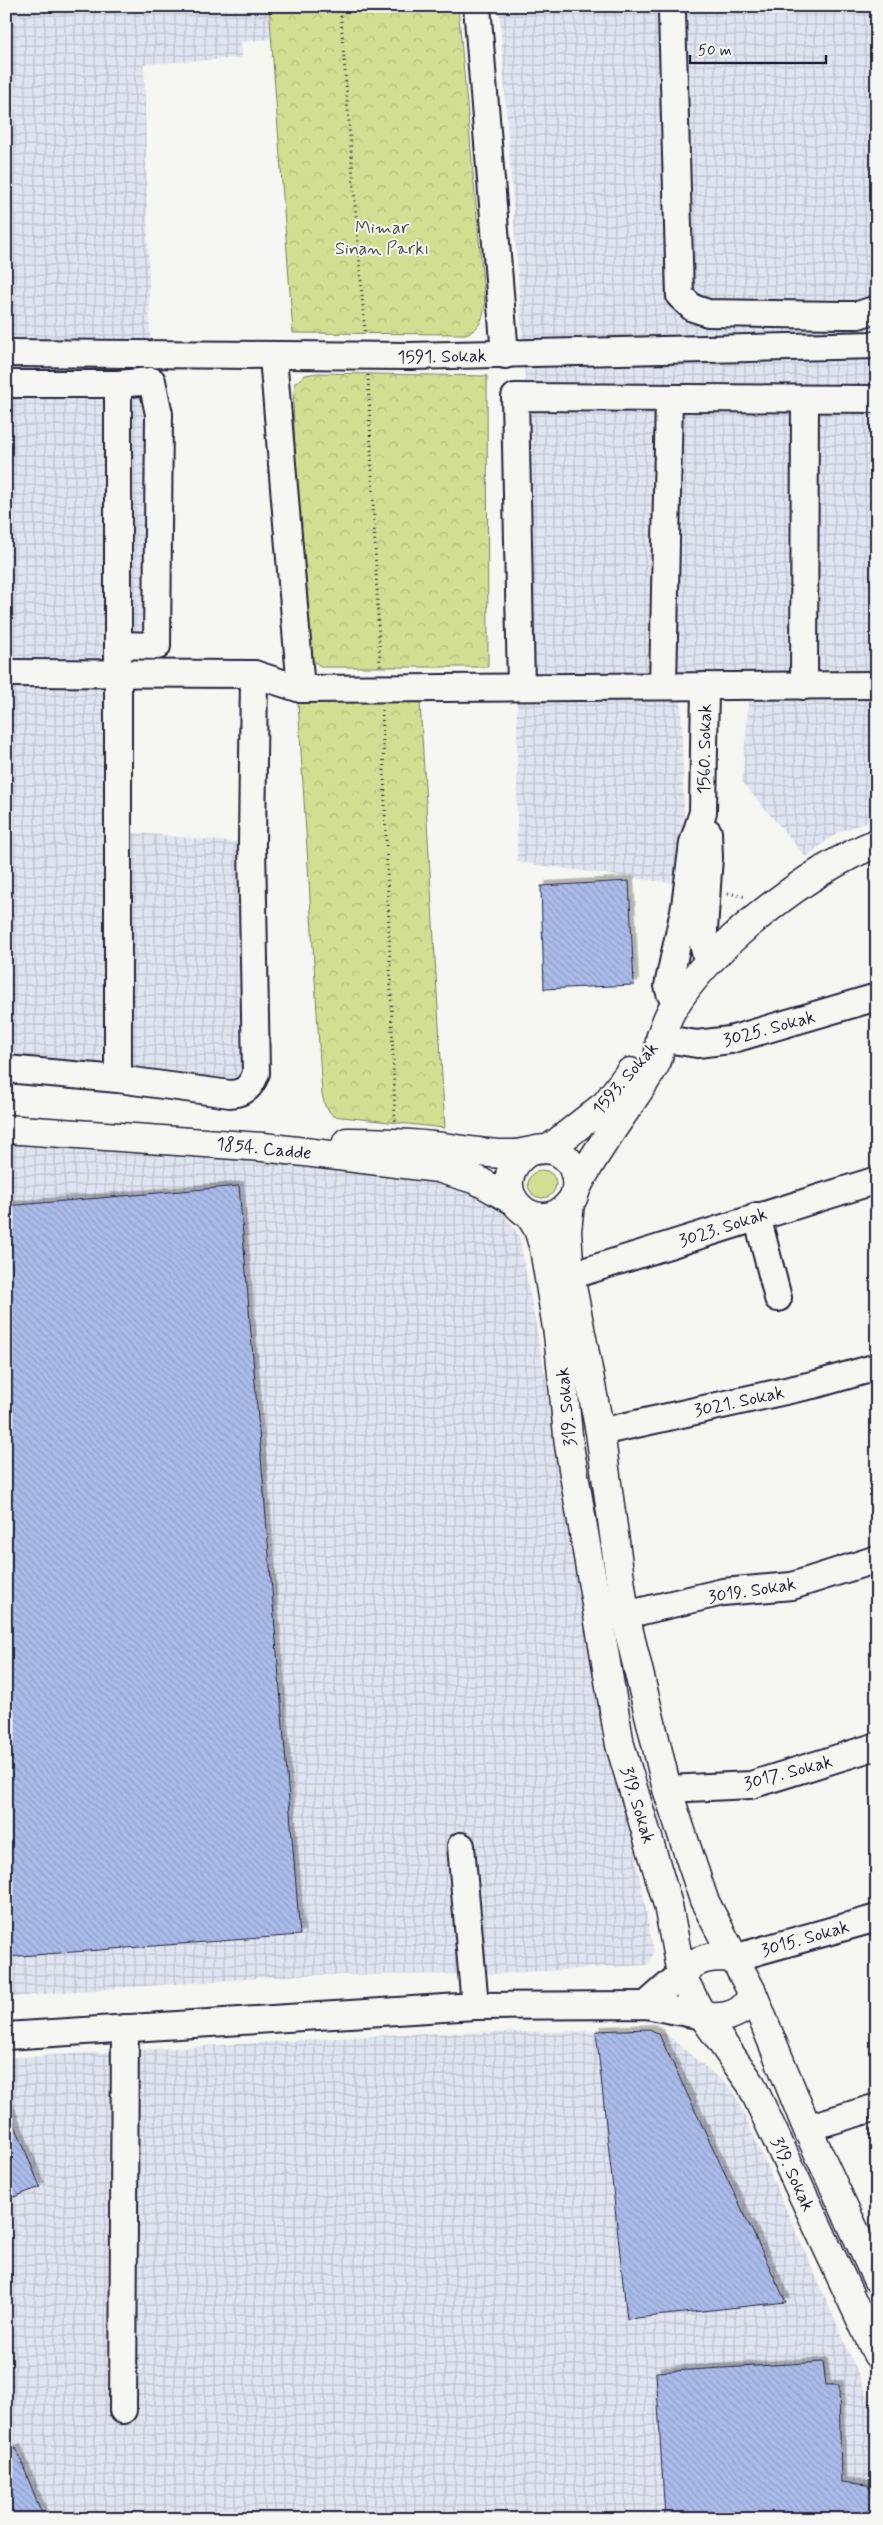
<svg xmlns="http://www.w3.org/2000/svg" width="883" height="2525" font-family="Mynerve,sans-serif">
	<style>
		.industrial { fill: url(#industrial-grid) }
		.green { fill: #d2df92; stroke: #7a8066 }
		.park { fill: url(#park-crowns); stroke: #7a8066 }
		.building { fill: url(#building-back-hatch); stroke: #22223b; filter: url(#shadow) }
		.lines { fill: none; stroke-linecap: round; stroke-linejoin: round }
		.minor-casing { stroke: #22223b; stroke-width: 30 }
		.major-casing { stroke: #22223b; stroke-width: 31 }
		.path { stroke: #22223b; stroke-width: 3; stroke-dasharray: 1 4; stroke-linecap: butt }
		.minor { stroke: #f6f6f2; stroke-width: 26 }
		.major { stroke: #f6f6f2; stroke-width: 28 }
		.labels { text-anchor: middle; stroke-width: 4; stroke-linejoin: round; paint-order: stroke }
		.park-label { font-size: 18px; fill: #4e5151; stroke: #f6f6f2 }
		.street-label { font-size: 18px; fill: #22223b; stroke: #f6f6f2 }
	</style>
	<defs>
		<pattern id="industrial-grid" width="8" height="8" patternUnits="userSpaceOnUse" patternTransform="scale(1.25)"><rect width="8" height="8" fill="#dfe4f0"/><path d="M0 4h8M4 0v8" fill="none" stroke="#bfc3cf"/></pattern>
		<pattern id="park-crowns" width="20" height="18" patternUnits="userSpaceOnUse" patternTransform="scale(1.25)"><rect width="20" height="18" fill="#d2df92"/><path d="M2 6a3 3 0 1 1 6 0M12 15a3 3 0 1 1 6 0" fill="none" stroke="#b4bf7f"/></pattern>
		<pattern id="building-back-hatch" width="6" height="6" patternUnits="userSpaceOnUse" patternTransform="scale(1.25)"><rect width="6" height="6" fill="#aabbea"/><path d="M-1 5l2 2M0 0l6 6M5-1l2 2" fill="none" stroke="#92a0ca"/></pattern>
		<filter id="shadow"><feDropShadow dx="4.5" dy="-4.5" stdDeviation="0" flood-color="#0004"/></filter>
	</defs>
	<rect width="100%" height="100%" fill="#f6f6f2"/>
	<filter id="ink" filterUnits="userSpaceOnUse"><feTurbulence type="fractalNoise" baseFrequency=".02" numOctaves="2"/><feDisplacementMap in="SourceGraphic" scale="10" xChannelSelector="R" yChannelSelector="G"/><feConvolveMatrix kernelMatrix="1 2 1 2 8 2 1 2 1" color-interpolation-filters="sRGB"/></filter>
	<g filter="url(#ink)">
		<!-- industrial -->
		<g class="industrial">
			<path d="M6,6H269L270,39L241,42L242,58L144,64L157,646L118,645V831L252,844V1084L6,1069Z"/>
			<path d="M499,6H877V318L873,319L877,381V818L837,833L806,857L742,782L749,696L681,700L686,885L517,862V698L528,420Z"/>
			<path d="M6,1139L387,1169L445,1180L480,1195L502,1211L519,1236L654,1953L647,1965L493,1974L300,1975L63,1992L6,1998Z"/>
			<path d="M662,2031L733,2090L836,2322L877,2418V2519H6V2058L420,2033Z"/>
		</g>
		<!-- green -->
		<circle class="green" cx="542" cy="1184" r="14"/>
		<!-- park -->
		<g class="park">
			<path d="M269,6H458L485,306C482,320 480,330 465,334L293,333Z"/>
			<path d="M318,373L487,376L488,667H322L312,660L295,454L293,402L295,383L305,375Z"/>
			<path d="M298,702H420L445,1128L333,1116L325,1106L322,1094Z"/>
		</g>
		<!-- building -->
		<g class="building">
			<path d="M629,881L634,985L544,989L541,886Z"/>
			<path d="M239,1186L300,1935L6,1957V1206Z"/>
			<path d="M650,2029L659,2034L663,2043L786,2302L627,2319L596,2031Z"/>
			<path d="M6,2103L40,2187L6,2200Z"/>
			<path d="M823,2362L826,2385H839L841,2482L868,2485L877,2503V2519H665L656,2372Z"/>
			<path d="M16,2448L44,2519H6V2452Z"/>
		</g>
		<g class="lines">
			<defs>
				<g id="minor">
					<path d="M477,6L505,355"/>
					<path d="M672,13L680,296L693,308L708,313L843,315H858L877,309"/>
					<path d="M6,353L410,356L877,345"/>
					<path d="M273,357L301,689"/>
					<path d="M6,384H118L152,381L159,414L157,646L118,645"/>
					<path d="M6,673L254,674L301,689L877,685"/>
					<path d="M663,686L669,398"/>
					<path d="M804,686L805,399"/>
					<path d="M521,687L515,397L877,399"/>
					<path d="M708,832L709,857L703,944L706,956L711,960"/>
					<path d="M677,1002L670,993L668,986L685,906L693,843L703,812L705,686"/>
					<path d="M660,1038L697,1044L730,1040L877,997"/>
					<path d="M6,1069L118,1079L230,1094C245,1093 251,1087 256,1073L252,844L254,674"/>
					<path d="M118,1079V384"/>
					<path d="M757,1216L778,1298"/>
					<path d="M570,1276L877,1180"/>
					<path d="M600,1432L817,1384L877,1367"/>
					<path d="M625,1615L723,1592L792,1586L877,1559"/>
					<path d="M667,1789L751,1785L877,1746"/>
					<path d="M461,1846L475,2006"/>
					<path d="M734,1958L877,1918"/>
					<path d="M646,2005L681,1974"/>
					<path d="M6,2036L475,2006L646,2005L703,2016"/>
					<path d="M807,2128L877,2107"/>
					<path d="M123,2410L125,2028"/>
				</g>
				<g id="major">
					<path d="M6,1129L263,1147L438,1168L477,1180L514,1201"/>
					<path d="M347,1142C379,1142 410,1143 442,1147C465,1150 490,1155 514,1154C529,1153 544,1145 558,1152C577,1162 582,1189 569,1204C536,1243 479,1186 528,1152"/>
					<path d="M549,1149L606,1104L630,1072"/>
					<path d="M577,1187C599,1144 630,1107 655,1065C661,1056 658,1046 661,1036C664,1027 668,1016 673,1008C711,945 809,870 877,843"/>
					<path d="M570,1203L567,1231L570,1276L600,1432L625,1615L667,1789L704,1900L752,1992L807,2128L877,2279"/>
					<path d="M529,1214L538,1229L544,1248L558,1334L569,1445L620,1745L668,1905L681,1974L699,2010L751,2084L877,2354"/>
					<path d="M681,1974C697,1957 712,1956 734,1958"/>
					<path d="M703,2016C723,2020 747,2015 752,1992"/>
				</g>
			</defs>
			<!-- minor casing -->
			<use href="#minor" class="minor-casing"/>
			<!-- major casing -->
			<use href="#major" class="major-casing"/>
			<!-- path -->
			<g class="path">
				<path d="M340,6L365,334"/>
				<path d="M368,375L380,666"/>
				<path d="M382,710L395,1121"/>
				<path d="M728,893L746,897"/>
			</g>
			<!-- minor -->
			<use href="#minor" class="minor"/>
			<!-- major -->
			<use href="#major" class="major"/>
		</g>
	</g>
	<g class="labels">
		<!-- park labels -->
		<g class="park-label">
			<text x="382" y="233">Mimar<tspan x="382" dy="21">Sinan Parkı</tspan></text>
		</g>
		<!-- street labels -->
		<g class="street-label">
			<text transform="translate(442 356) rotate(-1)" y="6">1591. Sokak</text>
			<text transform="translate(704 749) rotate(-89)" y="6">1560. Sokak</text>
			<text transform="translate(769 1028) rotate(-15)" y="6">3025. Sokak</text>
			<text transform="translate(625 1078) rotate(-49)" y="6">1593. Sokak</text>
			<text transform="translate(264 1148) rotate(6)" y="6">1854. Cadde</text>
			<text transform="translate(723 1227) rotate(-18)" y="6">3023. Sokak</text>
			<text transform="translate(739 1401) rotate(-12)" y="6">3021. Sokak</text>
			<text transform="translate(566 1407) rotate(-96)" y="6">319. Sokak</text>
			<text transform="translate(752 1590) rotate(-9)" y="6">3019. Sokak</text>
			<text transform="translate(788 1772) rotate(-15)" y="6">3017. Sokak</text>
			<text transform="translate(638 1805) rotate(73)" y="6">319. Sokak</text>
			<text transform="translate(805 1938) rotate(-16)" y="6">3015. Sokak</text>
			<text transform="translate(793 2174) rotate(65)" y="6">319. Sokak</text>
		</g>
	</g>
	<!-- margin -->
	<rect width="883" height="2525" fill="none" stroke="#f6f6f2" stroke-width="25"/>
	<rect x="12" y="12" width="858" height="2500" fill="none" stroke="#22223b" stroke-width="2" filter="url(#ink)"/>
	<!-- scale -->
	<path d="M690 55v8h136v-8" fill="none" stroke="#22223b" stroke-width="2.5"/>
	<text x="698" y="55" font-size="15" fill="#22223b" stroke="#f6f6f2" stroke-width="4" paint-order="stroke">50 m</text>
</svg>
